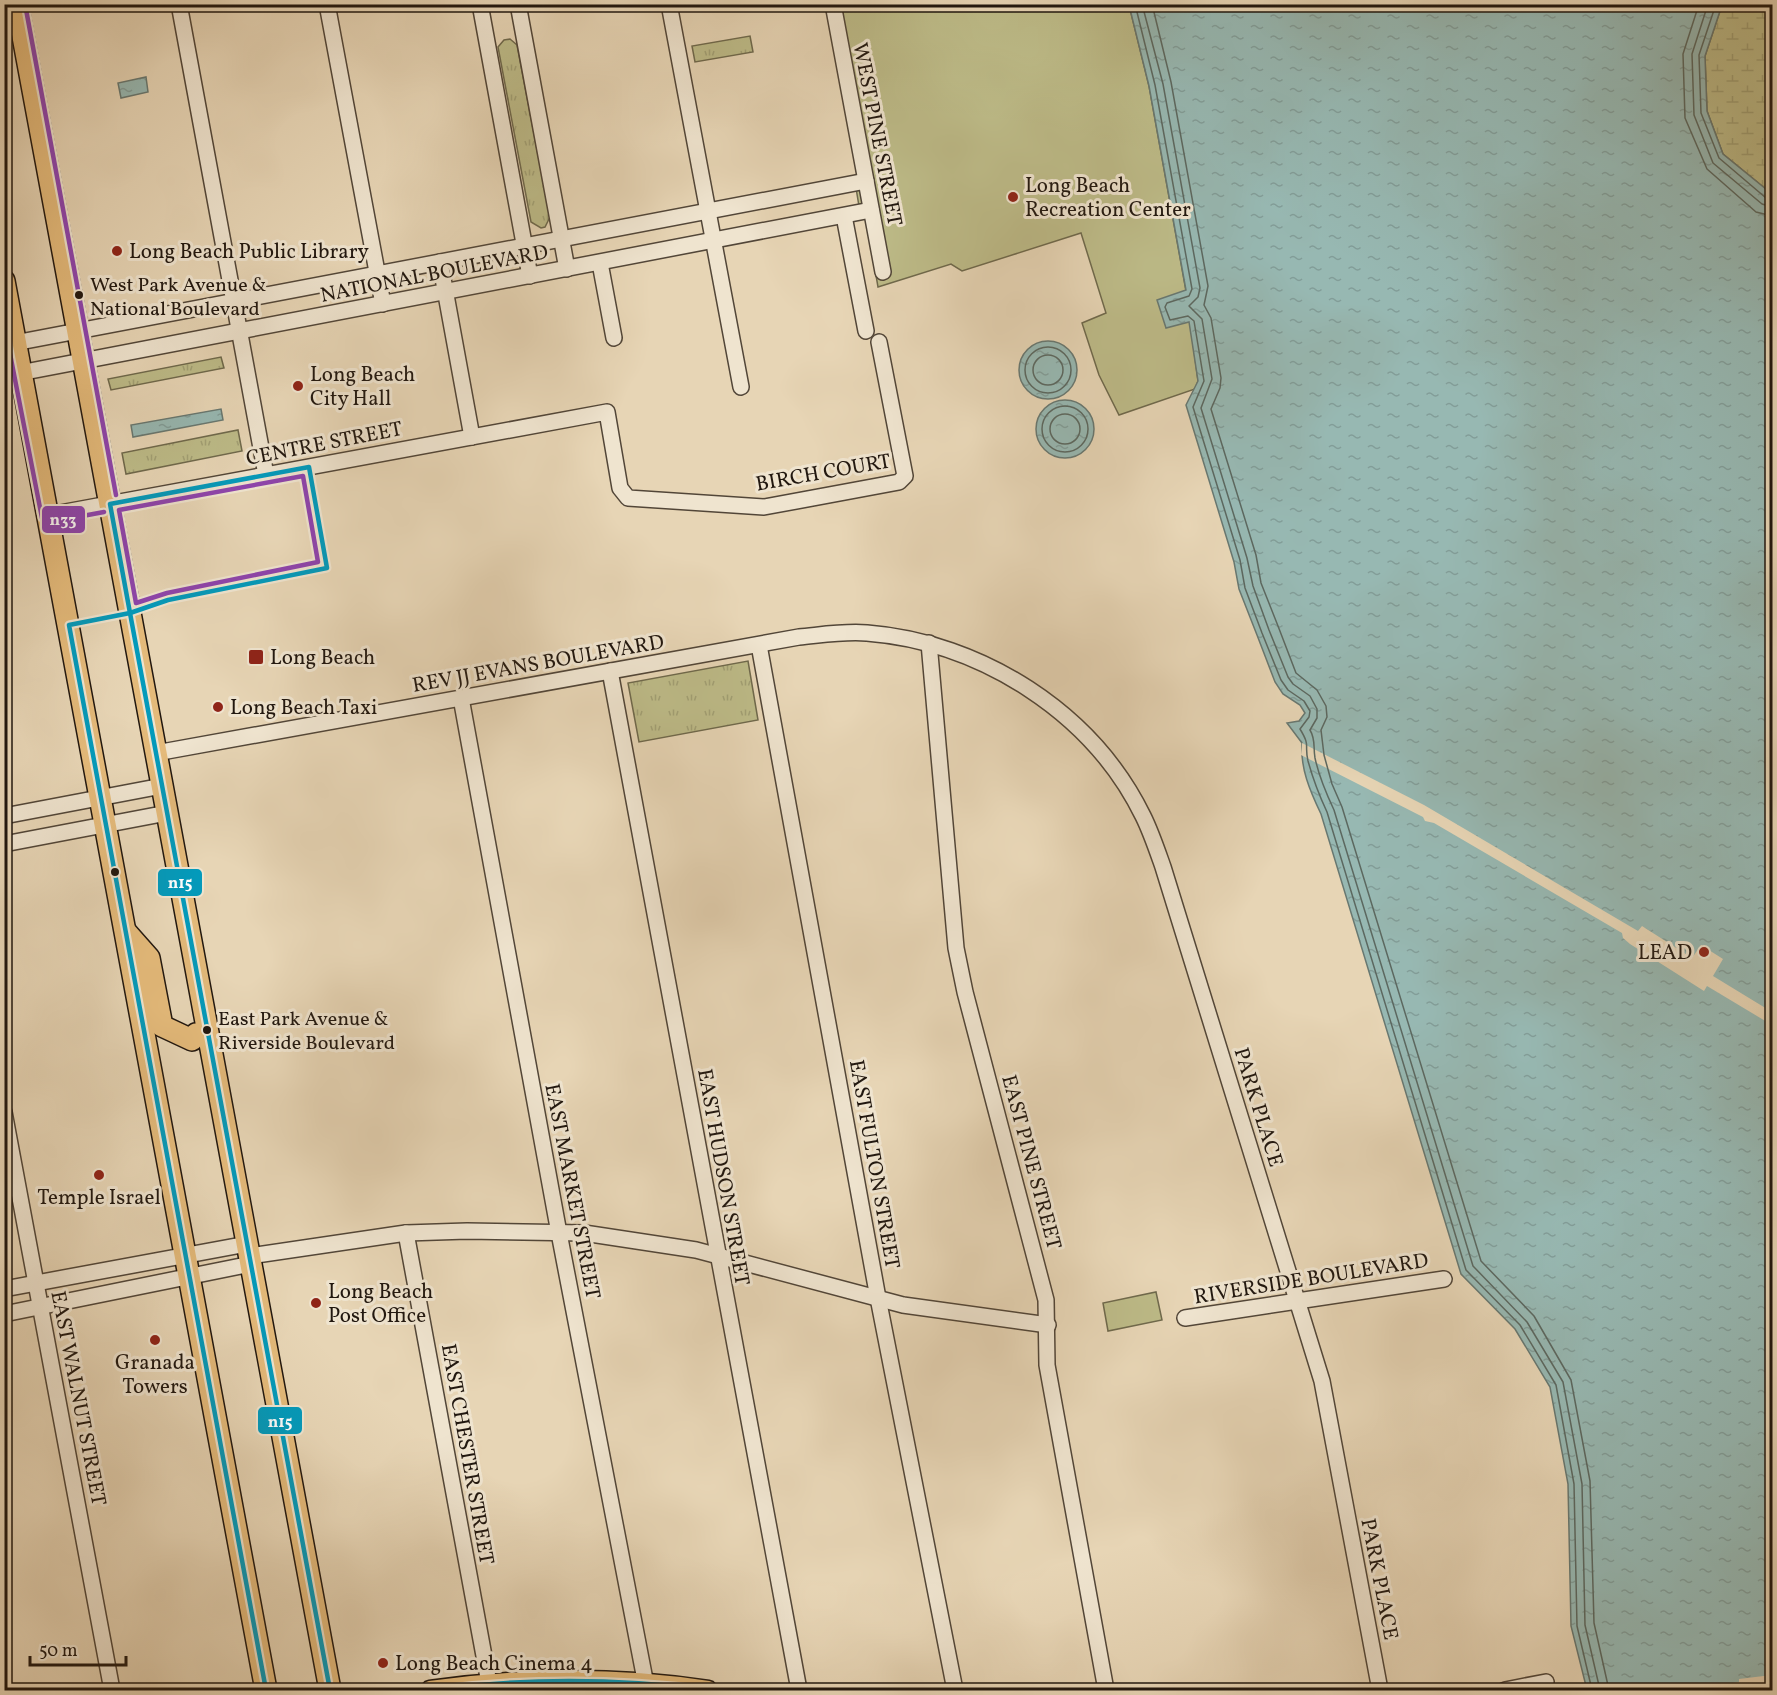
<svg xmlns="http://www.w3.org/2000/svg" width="1777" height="1695" font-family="Vollkorn,serif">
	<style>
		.grass { fill: url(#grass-tufts); stroke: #6f694c; stroke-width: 1.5 }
		.wetland { fill: url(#wetland-marsh); stroke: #6f694c; stroke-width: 1.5 }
		.pitch { fill: #bdbb88; stroke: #6f694c; stroke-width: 1.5 }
		.water { fill: url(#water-ripples); stroke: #687871; stroke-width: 1.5 }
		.pier { fill: #e7d5b5 }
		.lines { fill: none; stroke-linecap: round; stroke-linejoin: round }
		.shore { stroke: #5c6860; stroke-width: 1.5 }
		.minor-casing { stroke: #524638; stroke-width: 18 }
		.major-casing { stroke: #21170f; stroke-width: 21 }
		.highway-casing { stroke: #21170f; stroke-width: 24 }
		.minor { stroke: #efe4cf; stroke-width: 15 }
		.major { stroke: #e4ba7a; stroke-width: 18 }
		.highway { stroke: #e4ba7a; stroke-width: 21 }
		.bus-1-casing { stroke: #efe4cf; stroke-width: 9 }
		.bus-2-casing { stroke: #efe4cf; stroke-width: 9 }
		.bus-1 { stroke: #039abb; stroke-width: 4.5 }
		.bus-2 { stroke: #8e44ad; stroke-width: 4.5 }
		.poi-dot { fill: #8f2418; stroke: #efe4cf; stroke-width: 2 }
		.bus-dot { fill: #21170f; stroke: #efe4cf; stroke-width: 2 }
		.labels { text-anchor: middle; stroke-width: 6; stroke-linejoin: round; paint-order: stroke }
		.bus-label { font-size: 20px; fill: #21170f; stroke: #efe4cf; text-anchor: start }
		.street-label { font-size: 21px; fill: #21170f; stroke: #efe4cf }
		.poi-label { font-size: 21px; fill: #21170f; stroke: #efe4cf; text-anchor: start }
		.line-badge { stroke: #efe4cf; stroke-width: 2 }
		.badge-label { font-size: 16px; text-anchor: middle; font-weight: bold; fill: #fff }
	</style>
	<defs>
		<pattern id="grass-tufts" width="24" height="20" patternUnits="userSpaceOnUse" patternTransform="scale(1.5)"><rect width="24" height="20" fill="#bdbb88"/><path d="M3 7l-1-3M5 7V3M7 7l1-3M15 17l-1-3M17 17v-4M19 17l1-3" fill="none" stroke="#a2a074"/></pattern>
		<pattern id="wetland-marsh" width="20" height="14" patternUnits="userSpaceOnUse" patternTransform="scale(1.5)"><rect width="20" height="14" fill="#bdbb88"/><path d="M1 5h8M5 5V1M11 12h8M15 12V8" fill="none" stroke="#a2a074"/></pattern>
		<pattern id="water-ripples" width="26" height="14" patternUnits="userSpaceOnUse" patternTransform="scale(1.5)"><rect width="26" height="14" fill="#97b8b2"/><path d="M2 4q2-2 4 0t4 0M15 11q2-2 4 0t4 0" fill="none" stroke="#829d98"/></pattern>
	</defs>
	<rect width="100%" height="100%" fill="#e7d5b5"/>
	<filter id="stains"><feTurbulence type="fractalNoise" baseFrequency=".00333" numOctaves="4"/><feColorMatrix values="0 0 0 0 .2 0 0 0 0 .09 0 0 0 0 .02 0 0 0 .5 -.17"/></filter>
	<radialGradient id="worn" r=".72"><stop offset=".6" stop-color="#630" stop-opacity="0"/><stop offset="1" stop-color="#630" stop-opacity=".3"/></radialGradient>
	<!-- grass -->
	<g class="grass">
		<path d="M750,36L753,52L695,62L692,46Z"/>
		<path d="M510,39L517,45L550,217L545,227L541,228L531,222L498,47L504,40Z"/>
		<path d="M221,357L224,368L111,390L108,379Z"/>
		<path d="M238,430L242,451L126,474L122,453Z"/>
		<path d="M748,661L758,720L639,742L628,683Z"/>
	</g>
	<!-- wetland -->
	<path class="wetland" d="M1722,5H1772V194L1723,154L1707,111L1705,56Z"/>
	<!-- pitch -->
	<g class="pitch">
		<path d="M831,5H1129L1149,86L1186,291L1198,381L1195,389L1119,415L1099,375L1082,323L1106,313L1081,233L962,271L951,264L878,287L865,212H860L855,182L864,180Z"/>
		<path d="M1156,1292L1162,1320L1108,1331L1103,1303Z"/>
	</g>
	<!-- water -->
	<g class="water">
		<path d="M1129,5H1722L1705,56L1707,111L1723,154L1772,194V1690H1587L1571,1626L1568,1484L1550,1387L1515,1329L1461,1274L1321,814C1310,791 1300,768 1302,743L1287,723L1299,721L1305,713L1300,705L1283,694L1275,682L1257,635L1239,589L1234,562L1186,405L1198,381L1189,322L1166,328L1157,300L1186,290L1149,86Z"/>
		<path d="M146,77L148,92L121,98L118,83Z"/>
		<circle cx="1048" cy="370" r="29"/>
		<circle cx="1065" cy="429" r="29"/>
		<path d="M221,409L223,420L133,437L131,425Z"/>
	</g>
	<!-- pier -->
	<g class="pier">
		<path d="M1302,743L1424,805L1638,931L1642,926L1692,958L1701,945L1723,959L1713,976L1772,1012V1025L1707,986L1704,991L1630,944L1623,938L1622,933L1434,823L1425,821L1423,817L1301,755Z"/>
		<path d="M1772,1675V1690H1692L1739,1682V1679Z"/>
	</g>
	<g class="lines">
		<!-- shore -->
		<g class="shore">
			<path d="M1135,4L1155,85L1192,289L1189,296L1167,303L1165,307L1170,320L1188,316L1194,321L1204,381L1193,407L1240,560L1245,588L1262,633L1281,680L1288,690L1304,701L1310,711L1309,717L1300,729C1311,747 1304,744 1308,761C1313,779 1319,795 1327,812L1466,1270L1520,1325L1556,1385L1574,1484L1577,1626L1592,1690"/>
			<path d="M1142,4L1163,84L1200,288L1198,297L1189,306L1202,319L1212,379L1201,408L1247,558L1253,586L1269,630L1288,677L1293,684L1310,696L1317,709V718L1310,730C1316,740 1313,747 1315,758C1319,777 1326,793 1334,810L1473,1266L1527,1322L1563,1382L1582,1484L1585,1625L1600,1690"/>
			<path d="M1152,4L1171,82L1208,286L1204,305L1211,318L1221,378L1220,388L1211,409L1256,555L1261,583L1278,626L1296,673L1317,690L1326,706L1327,717L1321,730L1324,755L1332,784L1342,807L1481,1261L1534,1316L1571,1380L1590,1481L1594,1623L1609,1690"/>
			<path d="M1699,4L1683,54L1685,118L1707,169L1756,212L1772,216"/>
			<path d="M1708,4L1692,54L1694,115L1713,163L1762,204L1772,207"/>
			<path d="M1716,4L1699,55L1701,113L1719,158L1766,198L1772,200"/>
			<circle cx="1048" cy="370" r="23"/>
			<circle cx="1048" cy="370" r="15"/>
			<circle cx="1065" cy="429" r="23"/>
			<circle cx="1065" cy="429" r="15"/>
		</g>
		<defs>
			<g id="minor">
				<path d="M179,4L266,475"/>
				<path d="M327,4L383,304"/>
				<path d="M480,4L530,276"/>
				<path d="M518,4L567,269"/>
				<path d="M669,4L741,387"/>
				<path d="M833,4L883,272"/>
				<path d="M844,216L866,331"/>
				<path d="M440,262L472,437"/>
				<path d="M600,263L614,338"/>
				<path d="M4,345L866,181"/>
				<path d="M4,376L871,210"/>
				<path d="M49,515L607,412L620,488L628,498L764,507L899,482L905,476L879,342"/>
				<path d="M929,643L956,948L965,992L1046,1300L1047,1365L1106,1690"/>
				<path d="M759,645L878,1298L955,1690"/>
				<path d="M610,671L799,1690"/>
				<path d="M461,698L559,1233L647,1690"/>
				<path d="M156,753L799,637C821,635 844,631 867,633C981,642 1092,712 1143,816C1151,832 1157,850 1163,867L1322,1381L1380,1690"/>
				<path d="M4,816L162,786"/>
				<path d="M4,844L167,813"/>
				<path d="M4,1112L112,1690"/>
				<path d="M406,1233L489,1683"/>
				<path d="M250,1256L406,1233L467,1231L584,1233L696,1250L903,1305L1048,1325"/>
				<path d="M4,1289L247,1244"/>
				<path d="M4,1314L251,1264"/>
				<path d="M1185,1318L1444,1279"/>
				<path d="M1505,1690L1546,1682"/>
			</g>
			<path id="major" d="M430,1690C522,1677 615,1676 708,1690"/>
			<g id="highway">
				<path d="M17,4L330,1690"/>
				<path d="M4,281L266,1690"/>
				<path d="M126,932L149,958L162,1026L192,1040L196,1034L208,1035"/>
			</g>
		</defs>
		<!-- minor casing -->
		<use href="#minor" class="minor-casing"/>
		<!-- major casing -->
		<use href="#major" class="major-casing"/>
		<!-- highway casing -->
		<use href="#highway" class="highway-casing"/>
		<!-- minor -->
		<use href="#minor" class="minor"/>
		<!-- major -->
		<use href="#major" class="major"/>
		<!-- highway -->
		<use href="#highway" class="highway"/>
		<defs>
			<g id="bus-1">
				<path d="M309,467L327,568L168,600L130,613L110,504Z"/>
				<path d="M130,613L330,1690"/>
				<path d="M130,613L69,625L266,1690"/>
				<path d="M430,1690C523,1678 615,1678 708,1690"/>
			</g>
			<g id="bus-2">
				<path d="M25,4L116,495"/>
				<path d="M4,323L42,518L50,522L104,512"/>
				<path d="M303,476L318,562L167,593L136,603L119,510Z"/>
			</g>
		</defs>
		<!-- bus-1 casing -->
		<use href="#bus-1" class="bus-1-casing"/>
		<!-- bus-2 casing -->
		<use href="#bus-2" class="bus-2-casing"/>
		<!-- bus-1 -->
		<use href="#bus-1" class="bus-1"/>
		<!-- bus-2 -->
		<use href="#bus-2" class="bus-2"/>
	</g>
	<!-- markers -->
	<g class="poi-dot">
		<circle cx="1013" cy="197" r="6"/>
		<circle cx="117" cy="251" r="6"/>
		<circle cx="298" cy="386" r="6"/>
		<rect x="248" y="649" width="16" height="16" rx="3"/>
		<circle cx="218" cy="707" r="6"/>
		<circle cx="1704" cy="952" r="6"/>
		<circle cx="99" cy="1175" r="6"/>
		<circle cx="316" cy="1303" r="6"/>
		<circle cx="155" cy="1340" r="6"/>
		<circle cx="383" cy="1663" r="6"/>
	</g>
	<g class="bus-dot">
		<circle cx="79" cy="295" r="5"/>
		<circle cx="115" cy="872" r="5"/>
		<circle cx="207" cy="1030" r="5"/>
	</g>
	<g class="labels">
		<!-- bus labels -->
		<g class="bus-label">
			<text x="90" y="291">West Park Avenue &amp;<tspan x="90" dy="24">National Boulevard</tspan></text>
			<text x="218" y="1025">East Park Avenue &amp;<tspan x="218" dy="24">Riverside Boulevard</tspan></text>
		</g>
		<!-- street labels -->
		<g class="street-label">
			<text transform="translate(878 134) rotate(79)" y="7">WEST PINE STREET</text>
			<text transform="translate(434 273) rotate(-11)" y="7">NATIONAL BOULEVARD</text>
			<text transform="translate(324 443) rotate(-11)" y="7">CENTRE STREET</text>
			<text transform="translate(823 472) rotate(-10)" y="7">BIRCH COURT</text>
			<text transform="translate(538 663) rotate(-10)" y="7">REV JJ EVANS BOULEVARD</text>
			<text transform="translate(1259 1107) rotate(73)" y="7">PARK PLACE</text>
			<text transform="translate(1032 1162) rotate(75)" y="7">EAST PINE STREET</text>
			<text transform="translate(875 1164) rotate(80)" y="7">EAST FULTON STREET</text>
			<text transform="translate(724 1177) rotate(80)" y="7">EAST HUDSON STREET</text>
			<text transform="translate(573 1191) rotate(79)" y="7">EAST MARKET STREET</text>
			<text transform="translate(1311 1278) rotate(-9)" y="7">RIVERSIDE BOULEVARD</text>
			<text transform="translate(79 1398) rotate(79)" y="7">EAST WALNUT STREET</text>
			<text transform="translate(468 1454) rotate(80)" y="7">EAST CHESTER STREET</text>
			<text transform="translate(1380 1579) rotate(79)" y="7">PARK PLACE</text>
		</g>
		<!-- poi labels -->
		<g class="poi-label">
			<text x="1025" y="192">Long Beach<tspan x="1025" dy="24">Recreation Center</tspan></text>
			<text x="129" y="258">Long Beach Public Library</text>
			<text x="310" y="381">Long Beach<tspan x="310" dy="24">City Hall</tspan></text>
			<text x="270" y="664">Long Beach</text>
			<text x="230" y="714">Long Beach Taxi</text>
			<text x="1692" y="959" text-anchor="end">LEAD</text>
			<text x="99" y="1204" text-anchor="middle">Temple Israel</text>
			<text x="328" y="1298">Long Beach<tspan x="328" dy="24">Post Office</tspan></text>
			<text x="155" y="1369" text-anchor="middle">Granada<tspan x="155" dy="24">Towers</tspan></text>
			<text x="395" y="1670">Long Beach Cinema 4</text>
		</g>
	</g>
	<g class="line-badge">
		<rect x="41" y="505" width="45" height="29" rx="6" fill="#8e44ad"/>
		<rect x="157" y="868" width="46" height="29" rx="6" fill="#039abb"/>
		<rect x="257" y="1406" width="46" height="29" rx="6" fill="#039abb"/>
	</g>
	<g class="badge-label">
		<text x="63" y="525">n33</text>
		<text x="180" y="888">n15</text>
		<text x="280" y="1427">n15</text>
	</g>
	<!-- margin -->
	<rect width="1777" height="1695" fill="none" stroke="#e7d5b5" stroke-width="24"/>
	<rect x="6" y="6" width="1765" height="1683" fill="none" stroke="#21170f" stroke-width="3"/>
	<rect x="12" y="12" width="1753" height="1671" fill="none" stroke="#21170f" stroke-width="1.5"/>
	<!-- scale -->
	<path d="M30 1656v9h96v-9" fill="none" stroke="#21170f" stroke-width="3"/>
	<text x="39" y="1656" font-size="18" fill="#21170f" stroke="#efe4cf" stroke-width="4.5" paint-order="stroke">50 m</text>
	<rect width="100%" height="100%" filter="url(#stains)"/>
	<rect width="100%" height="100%" fill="url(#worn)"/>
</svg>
